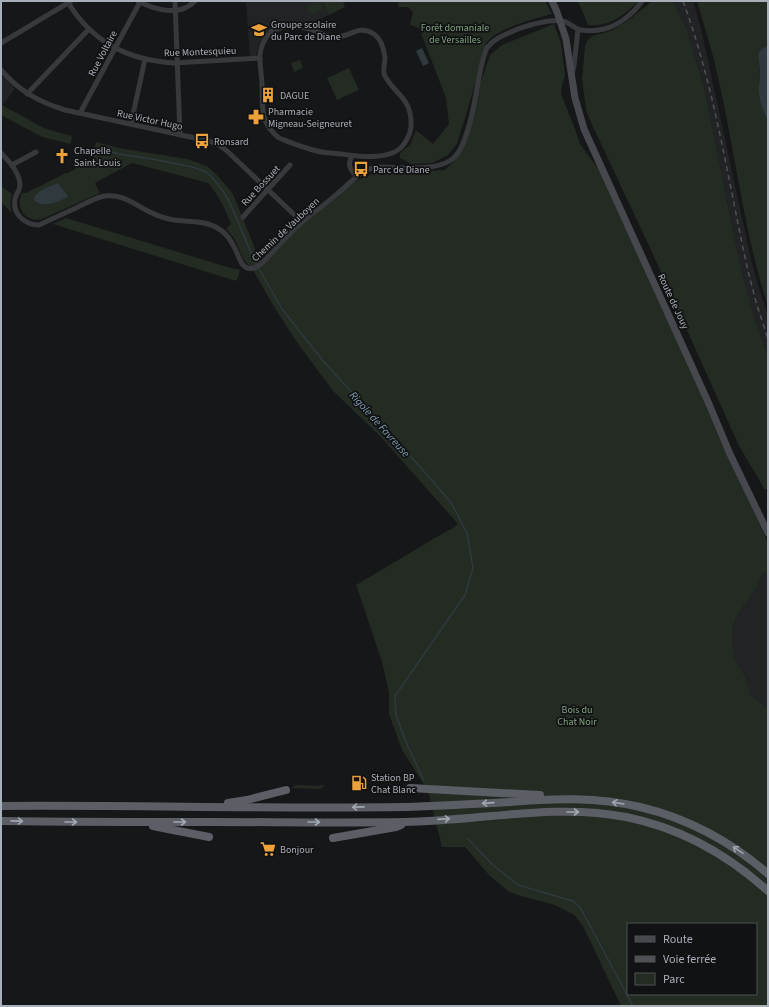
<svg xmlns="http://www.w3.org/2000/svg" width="769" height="1007" font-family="'Source Sans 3',sans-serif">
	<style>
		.built { fill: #222325 }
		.green { fill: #232b23; fill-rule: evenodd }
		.water { fill: #2f393e }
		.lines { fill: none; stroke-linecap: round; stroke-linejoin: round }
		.stream { stroke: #2f393e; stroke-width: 1.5 }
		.minor { stroke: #38393d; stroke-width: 5 }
		.secondary { stroke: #46484d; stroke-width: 7 }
		.trunk { stroke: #5c5e65; stroke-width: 8 }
		.rail { stroke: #4f5156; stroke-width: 1.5; stroke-dasharray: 5 4; stroke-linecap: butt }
		.oneway { stroke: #a1a7b0 }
		.labels { text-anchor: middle; stroke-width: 3.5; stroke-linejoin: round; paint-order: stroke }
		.poi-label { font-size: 10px; fill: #a9afb8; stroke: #111213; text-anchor: start }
		.park-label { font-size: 10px; fill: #81a281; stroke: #111213 }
		.street-label { font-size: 10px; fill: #a9afb8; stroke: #111213 }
		.water-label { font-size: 11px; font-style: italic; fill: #819fb2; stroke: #111213 }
	</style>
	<rect width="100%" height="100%" fill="#161718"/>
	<!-- built -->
	<g class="built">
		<path d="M246,1H323L329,15L303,27L297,26L268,32L260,42L256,55L253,58L250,57Z"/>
		<path d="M673,1H693L701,28L751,259L759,288L768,316V357L755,320L744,280L737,250L705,91L687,30Z"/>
		<path d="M1,75L15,89L1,107Z"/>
		<path d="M768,571V709L751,695L746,678L736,661L732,647V632L736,617L758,586L762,574Z"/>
	</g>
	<!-- green -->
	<g class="green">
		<path d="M318,1H320L323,9L310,15L306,7Z"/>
		<path d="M323,1H343L345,7L329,15Z"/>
		<path d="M399,1H545L552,14C532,20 499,27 486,43L474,88L457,144L447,156L432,163L411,164L400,158V153L410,145L416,130L433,144L449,124L446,98L419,28L410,25L413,12L408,7H398Z"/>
		<path d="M578,1H638L636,4C621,17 609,27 588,25Z"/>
		<path d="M652,1H673L687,30L705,91L737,250L744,280L755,320L768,357V489H764L760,481L739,446L651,250L593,127L586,110L582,79L585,46L588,40L592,36L607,32L616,28L630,19Z"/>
		<path d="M697,1H768V46L763,48L758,61L760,72L759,92L760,98L768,120V307C743,230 735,148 716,69C711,46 703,23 697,1Z"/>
		<path d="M554,24L561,43L565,76L562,85L561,94L575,129L580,144L603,175L768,543V571L762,574L758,586L736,617L732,632V647L736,661L746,678L751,695L768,709V1006H621L583,926L574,915L555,905L521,896L509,892L489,875L465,847H442L428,791L402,750L389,714V693L382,662L363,605L356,585L445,532L453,528L458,524L380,436L333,391L296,341L273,305L253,270L296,228L347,185L371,174L445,170L454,161L490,55L502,45ZM628,924H756V994H628Z"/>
		<path d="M300,60L303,68L294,72L291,63Z"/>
		<path d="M349,68L359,90L337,100L327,78Z"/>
		<path d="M2,105L44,128L57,132L72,136L71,143L70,144L42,137L1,115V107Z"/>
		<path d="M96,142L119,148L187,159L207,166L218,176L233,194L260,261L259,264L250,267L249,265C242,261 240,250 236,242C234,237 230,233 226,229L231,224C225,209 219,195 208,183L132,163L95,183L100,193L42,219C25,223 15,208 22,193H26L66,173H68L92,159Z"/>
		<path d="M1,186L12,194L10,203L12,213L1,202Z"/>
		<path d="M66,218L234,269H239C241,273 238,277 236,281L53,224Z"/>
		<path d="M296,785L318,786L323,785L324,786L320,789L291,788Z"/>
	</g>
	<!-- water -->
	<g class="water">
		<path d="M768,46V120C762,110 758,98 759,86C759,82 760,78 760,73C760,63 753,50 768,46Z"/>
		<path d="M422,48L429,63L423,66L416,51Z"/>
		<path d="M58,183L68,196L66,198C56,202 44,209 34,200C35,190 50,187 58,183Z"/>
	</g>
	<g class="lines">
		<!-- stream -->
		<g class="stream">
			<path d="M100,149L119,154L158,160L192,167L204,171L212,177L223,191L230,203L255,262L282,309L324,362L431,479L452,504L467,533L473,568L465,595L395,696L396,715L406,742L424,781"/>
			<path d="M468,839L492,864L518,885L573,901L580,907L633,1006"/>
		</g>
		<!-- minor -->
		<g class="minor">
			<path d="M67,1C92,42 127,60 174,63L260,58"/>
			<path d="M138,1C155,10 180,17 195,1"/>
			<path d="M175,1L180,135"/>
			<path d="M289,26C297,26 306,28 313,30C321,33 328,37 336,37C351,37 358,24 374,34C381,39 384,49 385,58C385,64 382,70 385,76C392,90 407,97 410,113C412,122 412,131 407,139C404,145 399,151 392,153C377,159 356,156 341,154C333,153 324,153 317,151C304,148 292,143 279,138C259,122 263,107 262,85C262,76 260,68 260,60C259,49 265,35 274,30C279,28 284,27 289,26Z"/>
			<path d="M1,43L71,1"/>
			<path d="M1,70C19,91 39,102 65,110L209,141L219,145L227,151L302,222"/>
			<path d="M572,74L574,66L578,29"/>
			<path d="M27,94L89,29"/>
			<path d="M80,113L140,2"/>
			<path d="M131,124L145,59"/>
			<path d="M1,153C8,160 20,174 20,185C20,190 16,194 15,199C12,215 26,225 39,225C52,219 65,213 78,207C86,203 95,198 104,196C122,194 131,202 146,210C153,214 161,217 169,219C186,223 204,219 219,229C232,237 236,252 242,264C249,272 257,268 263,262C276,249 288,234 302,222C314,212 327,203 338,193C353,181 360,169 379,167C400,167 433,172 451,160C471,147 476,86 482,63C484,58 484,53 487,48C494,38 507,34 518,29C530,25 550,19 562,21C570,22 574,29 581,30C588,31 597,31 604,29C618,26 634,13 642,1"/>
			<path d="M352,156C347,166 350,168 356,176"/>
			<path d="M12,165L36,152"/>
			<path d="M243,217L290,165"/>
		</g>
		<!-- secondary -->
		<path class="secondary" d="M552,1L557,12L566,39L575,98L584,129L709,404L730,454L768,533"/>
		<!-- trunk -->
		<g class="trunk">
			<path d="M410,788L540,795"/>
			<path d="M228,803L247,800L286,790"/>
			<path d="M1,806C135,805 270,809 404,807C439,806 475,804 510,802C554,798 597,797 640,807C687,818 732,842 768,874"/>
			<path d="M1,821C71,822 141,822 211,822C276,822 340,823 405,822C479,821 553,803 626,817C681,828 727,854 768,891"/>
			<path d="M153,826L168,829L209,837"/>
			<path d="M333,838L396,827L401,825"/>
		</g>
		<!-- rail -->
		<path class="rail" d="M683,1C715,88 728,181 748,271L756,302L768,339"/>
	</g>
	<!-- one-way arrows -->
	<defs><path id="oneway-shaft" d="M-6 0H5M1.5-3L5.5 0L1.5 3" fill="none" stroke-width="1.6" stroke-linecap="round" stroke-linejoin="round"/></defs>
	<g class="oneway">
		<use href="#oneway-shaft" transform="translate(488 803) rotate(176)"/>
		<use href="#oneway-shaft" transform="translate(618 803) rotate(-171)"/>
		<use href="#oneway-shaft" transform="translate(358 807) rotate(179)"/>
		<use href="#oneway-shaft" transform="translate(573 812)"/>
		<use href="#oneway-shaft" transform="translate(444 819) rotate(-4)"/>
		<use href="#oneway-shaft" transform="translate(17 821) rotate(1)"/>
		<use href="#oneway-shaft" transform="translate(71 822)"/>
		<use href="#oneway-shaft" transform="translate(180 822)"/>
		<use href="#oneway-shaft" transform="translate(314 822)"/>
		<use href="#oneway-shaft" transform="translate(738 850) rotate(-146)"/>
	</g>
	<!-- icons -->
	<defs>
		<symbol id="school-bare" viewBox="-9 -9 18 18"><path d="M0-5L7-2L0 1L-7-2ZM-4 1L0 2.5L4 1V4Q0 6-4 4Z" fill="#eca13b" stroke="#111213" stroke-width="2.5" paint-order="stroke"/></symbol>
		<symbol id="building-bare" viewBox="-9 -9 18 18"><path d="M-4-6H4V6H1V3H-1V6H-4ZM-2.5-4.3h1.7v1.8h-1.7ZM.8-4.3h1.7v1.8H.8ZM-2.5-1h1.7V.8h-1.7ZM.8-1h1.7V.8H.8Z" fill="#eca13b" stroke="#111213" stroke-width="2.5" paint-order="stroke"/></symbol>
		<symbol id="pharmacy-bare" viewBox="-9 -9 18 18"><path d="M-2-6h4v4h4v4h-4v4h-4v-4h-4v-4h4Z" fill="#eca13b" stroke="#111213" stroke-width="2.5" paint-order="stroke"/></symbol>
		<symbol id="bus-bare" viewBox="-9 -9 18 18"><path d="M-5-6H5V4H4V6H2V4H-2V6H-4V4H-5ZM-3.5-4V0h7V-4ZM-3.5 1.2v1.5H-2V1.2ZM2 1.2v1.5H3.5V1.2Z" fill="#eca13b" stroke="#111213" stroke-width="2.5" paint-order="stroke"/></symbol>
		<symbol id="church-bare" viewBox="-9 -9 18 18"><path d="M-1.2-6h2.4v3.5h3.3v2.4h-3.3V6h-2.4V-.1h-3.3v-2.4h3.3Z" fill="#eca13b" stroke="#111213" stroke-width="2.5" paint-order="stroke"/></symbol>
		<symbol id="fuel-bare" viewBox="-9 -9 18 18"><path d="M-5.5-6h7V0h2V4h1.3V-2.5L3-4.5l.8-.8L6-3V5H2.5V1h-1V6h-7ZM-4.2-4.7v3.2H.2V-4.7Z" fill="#eca13b" stroke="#111213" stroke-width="2.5" paint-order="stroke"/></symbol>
		<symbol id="supermarket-bare" viewBox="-9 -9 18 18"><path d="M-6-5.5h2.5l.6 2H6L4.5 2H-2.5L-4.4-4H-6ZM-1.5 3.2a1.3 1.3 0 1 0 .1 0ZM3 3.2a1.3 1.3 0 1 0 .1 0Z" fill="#eca13b" stroke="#111213" stroke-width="2.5" paint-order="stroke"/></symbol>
	</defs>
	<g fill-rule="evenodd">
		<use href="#school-bare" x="248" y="19" width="22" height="22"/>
		<use href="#building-bare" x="257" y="84" width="22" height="22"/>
		<use href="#pharmacy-bare" x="245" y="106" width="22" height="22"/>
		<use href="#bus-bare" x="191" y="130" width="22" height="22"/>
		<use href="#church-bare" x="51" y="145" width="22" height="22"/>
		<use href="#bus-bare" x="350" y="158" width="22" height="22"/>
		<use href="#fuel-bare" x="348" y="772" width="22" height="22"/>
		<use href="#supermarket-bare" x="257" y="838" width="22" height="22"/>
	</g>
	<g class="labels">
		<!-- poi labels -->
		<g class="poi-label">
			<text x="271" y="28">Groupe scolaire<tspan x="271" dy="12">du Parc de Diane</tspan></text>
			<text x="280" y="99">DAGUE</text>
			<text x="268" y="115">Pharmacie<tspan x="268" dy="12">Migneau-Seigneuret</tspan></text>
			<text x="214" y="145">Ronsard</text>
			<text x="74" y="154">Chapelle<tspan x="74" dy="12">Saint-Louis</tspan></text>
			<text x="373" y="173">Parc de Diane</text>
			<text x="371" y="781">Station BP<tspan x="371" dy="12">Chat Blanc</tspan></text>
			<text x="280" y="853">Bonjour</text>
		</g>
		<!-- park labels -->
		<g class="park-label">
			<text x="455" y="31">Forêt domaniale<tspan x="455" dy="12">de Versailles</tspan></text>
			<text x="577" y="713">Bois du<tspan x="577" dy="12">Chat Noir</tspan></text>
		</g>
		<!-- street labels -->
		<g class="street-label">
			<text transform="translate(200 51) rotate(-2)" y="4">Rue Montesquieu</text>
			<text transform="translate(102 53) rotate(-62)" y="4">Rue Voltaire</text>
			<text transform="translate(150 119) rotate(12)" y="4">Rue Victor Hugo</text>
			<text transform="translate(260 185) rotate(-47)" y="4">Rue Bossuet</text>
			<text transform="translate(285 229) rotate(-43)" y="4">Chemin de Vauboyen</text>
			<text transform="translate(674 301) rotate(65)" y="4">Route de Jouy</text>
		</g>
		<!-- water labels -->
		<g class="water-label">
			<text transform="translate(380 424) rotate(48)" y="4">Rigole de Favreuse</text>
		</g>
	</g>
	<!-- border -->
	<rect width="769" height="1007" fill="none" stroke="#a9afb8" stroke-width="4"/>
	<!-- legend -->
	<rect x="627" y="923" width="130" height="72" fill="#111213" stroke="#4e5155"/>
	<rect x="635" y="936" width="20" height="6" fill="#46484d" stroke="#4e5155"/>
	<text x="663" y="943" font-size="12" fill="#a9afb8">Route</text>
	<rect x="635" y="956" width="20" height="6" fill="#4f5156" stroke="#4e5155"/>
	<text x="663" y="963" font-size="12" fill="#a9afb8">Voie ferrée</text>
	<rect x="635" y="973" width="20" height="12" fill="#232b23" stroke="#4e5155"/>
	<text x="663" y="983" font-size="12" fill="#a9afb8">Parc</text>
</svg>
